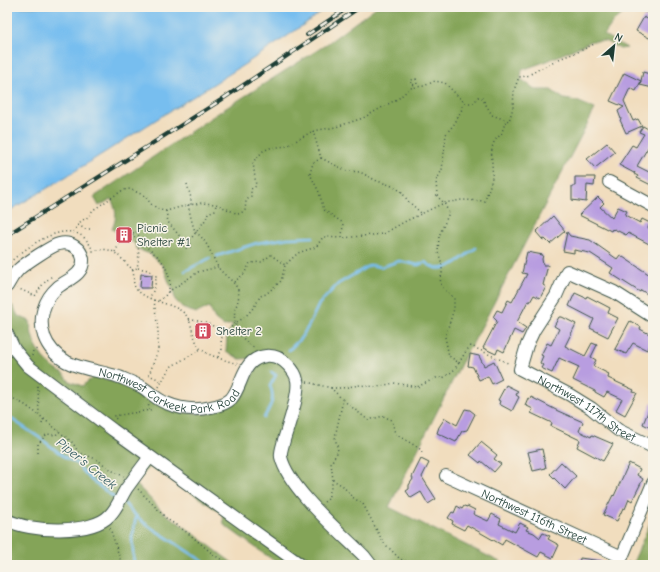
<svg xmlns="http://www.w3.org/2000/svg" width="660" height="572" font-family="'Comic Neue',sans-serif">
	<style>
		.forest { fill: #84a459; stroke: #527046 }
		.water { fill: #77beef; stroke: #4b7e92 }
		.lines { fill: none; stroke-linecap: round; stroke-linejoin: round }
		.stream { stroke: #77beef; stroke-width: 2.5 }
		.building { fill: #b89de0 }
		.minor-casing { stroke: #3e5549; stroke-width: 14 }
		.path { stroke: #3e5549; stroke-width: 1.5; stroke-dasharray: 1 3; stroke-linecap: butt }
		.minor { stroke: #fff; stroke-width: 12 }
		.rail-casing { stroke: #1f3d34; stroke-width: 4 }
		.rail { stroke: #f7f3e8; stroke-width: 2.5; stroke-dasharray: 8; stroke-linecap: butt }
		.labels { text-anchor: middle; stroke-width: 3; stroke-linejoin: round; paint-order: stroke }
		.poi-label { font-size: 12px; fill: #1f3d34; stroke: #f7f3e8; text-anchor: start }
		.street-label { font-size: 12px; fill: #1f3d34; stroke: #f7f3e8 }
		.water-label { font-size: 13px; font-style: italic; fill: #355d63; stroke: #f7f3e8 }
	</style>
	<rect width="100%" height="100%" fill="#f7f3e8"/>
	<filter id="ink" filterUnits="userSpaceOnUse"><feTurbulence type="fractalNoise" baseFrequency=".025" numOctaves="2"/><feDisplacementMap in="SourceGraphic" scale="8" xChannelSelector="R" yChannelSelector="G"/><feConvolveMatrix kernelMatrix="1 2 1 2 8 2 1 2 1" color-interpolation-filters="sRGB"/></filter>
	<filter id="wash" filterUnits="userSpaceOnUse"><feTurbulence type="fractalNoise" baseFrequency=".012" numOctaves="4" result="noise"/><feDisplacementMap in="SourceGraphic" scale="16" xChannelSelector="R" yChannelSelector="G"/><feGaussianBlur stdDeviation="0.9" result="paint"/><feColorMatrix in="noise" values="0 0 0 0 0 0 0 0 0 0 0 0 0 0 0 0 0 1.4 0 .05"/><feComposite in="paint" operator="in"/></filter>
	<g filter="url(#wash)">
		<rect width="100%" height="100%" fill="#f1ddbe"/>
		<!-- forest -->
		<g class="forest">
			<path d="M376,7H653V13L650,18L630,8L613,22L604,35L627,48L620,49L606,41H592L547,61L522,70L521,79L536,90H551L564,99L577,101L595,109L472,345L467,352L389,507L506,565H280L224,525L223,514L152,466H150L135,483L163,512L189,530L235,565H7V304L13,306L18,316L30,321C31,339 38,356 53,367C60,373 64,372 69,381L82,386L95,376L123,385L181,412L208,414L240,397L255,371L258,358L240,359L226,351L227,336L233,324L224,326L215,319L209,307L197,313L184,309L175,300L173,288L170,285L163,266L150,254L137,249L134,243L112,229C117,218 117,210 111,199L99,206L94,197L215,115L324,46Z"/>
			<path d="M653,516V565H632Z"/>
		</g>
		<!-- water -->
		<path class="water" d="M7,7H328C276,46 220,80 165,114C113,147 61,181 7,212Z"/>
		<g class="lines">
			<!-- stream -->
			<g class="stream">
				<path d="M217,256L257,243L288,238L313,237"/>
				<path d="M185,271L210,258"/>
				<path d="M289,350L300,339L308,327L319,304L338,284L370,265L381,267L399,261L418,265L425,262C428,264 430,266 433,267C448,274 465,255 476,248"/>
				<path d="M7,416L40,438L66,458L76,463L91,480L115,498"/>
				<path d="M264,418C270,406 276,399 270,386L276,375L271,372"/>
				<path d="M125,504C139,522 154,529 172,541C184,549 196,557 209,565"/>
				<path d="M134,565L132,537L136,517"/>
			</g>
		</g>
		<g id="blocks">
			<!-- building -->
			<g class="building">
				<path d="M644,17L653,22V40L636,31Z"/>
				<path d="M643,72L653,75V88L640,85Z"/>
				<path d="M624,73L641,81L636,91L630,88L624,101L633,121L638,119L642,126L626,133L620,120L621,119L618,111L624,107L610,101Z"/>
				<path d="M643,126L653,132V146L650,144L637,166L653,174V186L637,178L638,176L634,174L635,172L634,173L619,165L632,145L636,147L644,134L639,132Z"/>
				<path d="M607,143L615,152L595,168L587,159Z"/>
				<path d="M575,177H595L594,186L587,185L586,202L572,200V186H575Z"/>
				<path d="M598,197L604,203L600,207L612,218L618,207L627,211L625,215L640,223L642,219L650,223L648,228L653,231V246L628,233L626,235L614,229L613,230L612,229L611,231L579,215Z"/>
				<path d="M553,216L565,231L550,244L545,239L543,240L536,232Z"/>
				<path d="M567,232L570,236L590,240L617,259L620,255L653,277V298L641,290L640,292L610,273L613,268L590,253L574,250V253L563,251Z"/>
				<path d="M527,252L543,255L542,259L543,265H548L543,285L546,287L540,298L534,295L530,302L528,301L517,322L526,328L522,334L514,330L504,352L498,349L496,354L483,348L497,321L493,317L497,310L502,312L508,300L512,302L527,274L522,273Z"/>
				<path d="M141,274L152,275L151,288H140Z"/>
				<path d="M575,293L586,298L587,296L610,308L608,313L618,318L608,337L590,328L594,319L569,306Z"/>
				<path d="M559,317H562L576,324L565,346L585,356L592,343L597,345L591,357L596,360L593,366L609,374L608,378L634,390L633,392L637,393L625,415L616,410L622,399L607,392L604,397L595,392V391L573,380L579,367L559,358L552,373L541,368L543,365L540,363L543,356L541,355L547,343L551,345L559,329L554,326Z"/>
				<path d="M630,321L641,327L640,329L653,336V350L648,347L647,350L633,343L626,354L615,349Z"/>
				<path d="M470,354L479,356L484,366L494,361L502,379L492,384L488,376L479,380L473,367L468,366Z"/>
				<path d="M506,385L518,391L516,395L519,397L512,411L499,404L500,401L498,400Z"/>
				<path d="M531,397L558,411L583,422L579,431L591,437L592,435L613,444L603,461L577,447L580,440L551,426L552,423L531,413L533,409L525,405L528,398L530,399Z"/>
				<path d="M652,402H653V429L643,424Z"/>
				<path d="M465,409L470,410L475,414L467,430L462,431L456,442L437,433L439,427L445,418L457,425Z"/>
				<path d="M481,442L497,455L494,459L501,464L494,472L481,461L480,463L470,455Z"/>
				<path d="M542,449L546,468L533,471L528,452Z"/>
				<path d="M421,459L429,463L422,477L436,499L428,504L421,492L411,498L406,491L409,489V485L413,479L412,477Z"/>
				<path d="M561,462L576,476L565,489L550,474Z"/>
				<path d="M629,463L640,469L637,475L643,479L632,501L629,499L625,509L623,508L617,521L603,515L613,495L614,496Z"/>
				<path d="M457,506L462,509L464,506L467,507V506L475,510L473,514L488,521L492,514L501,519L499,524L515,532L520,523L528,527L526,530L534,533L540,538L543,533L550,536L548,539L559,545L553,558L541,552L538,557L505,539L502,545L467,525L464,530L452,524L453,521L448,518L452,512L454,513Z"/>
				<path d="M580,558L601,561V565H579Z"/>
			</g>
		</g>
	</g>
	<g filter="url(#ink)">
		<use href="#blocks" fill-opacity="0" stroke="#3e5549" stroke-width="1"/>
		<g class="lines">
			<defs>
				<g id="minor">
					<path d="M609,182L653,206"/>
					<path id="s1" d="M7,286C10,280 14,274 19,269C26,263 51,246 59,244C70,241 81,248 83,259C84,275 68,279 58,287C44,299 38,318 44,336C48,347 56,356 67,362C83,370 102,371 119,377C126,380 134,383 142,387C150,392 157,400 166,403C180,409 196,411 211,407C217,406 227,403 231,399C244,384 241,359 266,356C274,355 282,359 288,365C292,369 296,374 297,380C300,394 288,426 284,440C283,445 280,452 281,457C288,488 341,533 364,556L371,565"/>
					<path id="s2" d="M653,317L614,292L567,271L556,296L534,330L527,345L520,369L570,395L591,408L618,430L653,447"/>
					<path d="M7,334L14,349L28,366L113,430L301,565"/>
					<path id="s3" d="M446,476L622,557L653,483"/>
					<path d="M7,520C29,532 92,535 110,515C117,508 121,497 126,489C134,478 142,467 150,457"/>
				</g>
			</defs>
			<!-- minor casing -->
			<use href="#minor" class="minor-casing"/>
			<!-- path -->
			<g class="path">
				<path d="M416,79L417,84L412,85L411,80Z"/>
				<path d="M313,131L321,158L313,163L310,174L319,192L324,210L343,223L342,238"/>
				<path d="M321,158L347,171L360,172L377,181L390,185L401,191L408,201L421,213"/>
				<path d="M187,184L191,198V205"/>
				<path d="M188,205C190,213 192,224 195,231C197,234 200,235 202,238C209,246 213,258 218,267C224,276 234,280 238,290C240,298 237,303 235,310C232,326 242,341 255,348"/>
				<path d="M166,211L168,222L182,239V245L186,248L191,247L190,240L206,219L208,213L215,210L216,204"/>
				<path d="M78,225L85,229H92"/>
				<path d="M126,231L128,230C140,239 140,254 137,268L132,270"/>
				<path d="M73,232L81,221L88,217L93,210L123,190L130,189L145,196L151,204L160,210L166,211L188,205L202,203L216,204L238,214L245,211L246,201L251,196V189L256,186L253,162L263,151L270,148L287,146L313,131L336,127L363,118L399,98L410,88L424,86L435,81L445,83L465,103H474L478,97L482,98L492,115L506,120"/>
				<path d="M133,233L136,231C140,238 144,244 149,249C153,253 158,256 161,260C170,273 176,292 158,301"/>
				<path d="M115,252L122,239"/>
				<path d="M7,265C27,246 76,209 93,251C110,247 114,251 125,262C128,266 131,267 133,271C135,279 131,284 138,291C151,303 172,302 185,314C190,319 191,326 193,333C195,338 197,346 201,349C208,356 228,361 238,364"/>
				<path d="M138,268L148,270L156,275C156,284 154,291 149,298"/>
				<path d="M234,282L244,274L250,263L261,262L271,255L285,265"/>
				<path d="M17,288L35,296L43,284L53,275"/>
				<path d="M168,292L198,272L218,267"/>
				<path d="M154,300L158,331V350L149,375L162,381"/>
				<path d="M189,320C203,320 213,327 225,330"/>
				<path d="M32,356L33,351L37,349"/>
				<path d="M218,357L222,349L221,340L225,330L230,329C234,323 237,322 242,319C249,314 257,304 260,296L266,294L281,281L285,265L298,253L316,247L323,237L342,238L383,234L404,222L444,203L462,200L485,201C487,193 491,185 492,177C494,162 486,144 501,135L506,120L509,121L513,108L514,90L519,77L527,76L539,69L551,64L559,59L580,51L594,44"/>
				<path d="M459,363L466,351L471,346L510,364"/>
				<path d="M307,382L331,388L343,400L335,437L338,451L331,463L333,480L343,486L352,497L363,504L383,542L400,559L414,565"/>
				<path d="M37,386L38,389L39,414"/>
				<path d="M159,387L167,372L172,366L201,349"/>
				<path d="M331,388H342L360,385L377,387L394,383L417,387L436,378H443L453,371L459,363L449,356L445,337L454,309V298L445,290L440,283L442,273V264L438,252L439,236L449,213L444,203L437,196L436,181L442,170L446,134L455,123L465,103"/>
				<path d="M7,395L25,405L39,415L73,443L78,452L96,459L116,473L124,476"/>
				<path d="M343,400L368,420L383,416L392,420L395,434L419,448L423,454"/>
				<path d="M116,419L114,416L150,410L148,404"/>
				<path d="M42,424L44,418"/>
				<path d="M38,453V444L47,434L56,435L59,431"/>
				<path d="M138,489L167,519L188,533L214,555L230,565"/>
				<path d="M324,502L328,499L333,480"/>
				<path d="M110,528L122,565"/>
				<path d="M631,561L638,565"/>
			</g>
			<!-- minor -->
			<use href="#minor" class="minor"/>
			<defs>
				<g id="rail">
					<path d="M307,35L349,7"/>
					<path d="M7,235L221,100L360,7"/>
				</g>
			</defs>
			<!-- rail casing -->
			<use href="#rail" class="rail-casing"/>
			<!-- rail -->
			<use href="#rail" class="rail"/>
		</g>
	</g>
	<!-- icons -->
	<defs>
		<symbol id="building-square" viewBox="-11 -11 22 22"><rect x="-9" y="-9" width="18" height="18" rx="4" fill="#d1495b" stroke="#f7f3e8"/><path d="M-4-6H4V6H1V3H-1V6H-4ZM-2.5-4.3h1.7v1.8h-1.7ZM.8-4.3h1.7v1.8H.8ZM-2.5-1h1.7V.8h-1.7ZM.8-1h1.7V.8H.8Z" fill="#fff"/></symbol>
	</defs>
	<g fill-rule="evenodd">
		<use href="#building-square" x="114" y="225" width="20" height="20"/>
		<use href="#building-square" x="193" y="321" width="20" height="20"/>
	</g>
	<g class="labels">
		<!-- poi labels -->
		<g class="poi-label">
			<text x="137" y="232">Picnic<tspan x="137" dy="14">Shelter #1</tspan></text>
			<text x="216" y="335">Shelter 2</text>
		</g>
		<!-- street labels -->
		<g class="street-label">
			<text dy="4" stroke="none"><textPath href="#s1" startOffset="339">Northwest Carkeek Park Road</textPath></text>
			<text dy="4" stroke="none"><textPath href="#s2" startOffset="285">Northwest 117th Street</textPath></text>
			<text dy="4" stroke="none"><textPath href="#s3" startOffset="97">Northwest 116th Street</textPath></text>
		</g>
		<!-- water labels -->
		<g class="water-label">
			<text transform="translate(87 463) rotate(39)" y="5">Piper's Creek</text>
		</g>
	</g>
	<!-- margin -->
	<rect width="660" height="572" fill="none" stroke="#f7f3e8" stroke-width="24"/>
	<!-- north arrow -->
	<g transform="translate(614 46) rotate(28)" stroke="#f7f3e8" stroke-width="3" paint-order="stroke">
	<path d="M0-3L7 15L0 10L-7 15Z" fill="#1f3d34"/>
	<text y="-6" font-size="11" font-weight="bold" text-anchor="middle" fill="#1f3d34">N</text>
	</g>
</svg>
